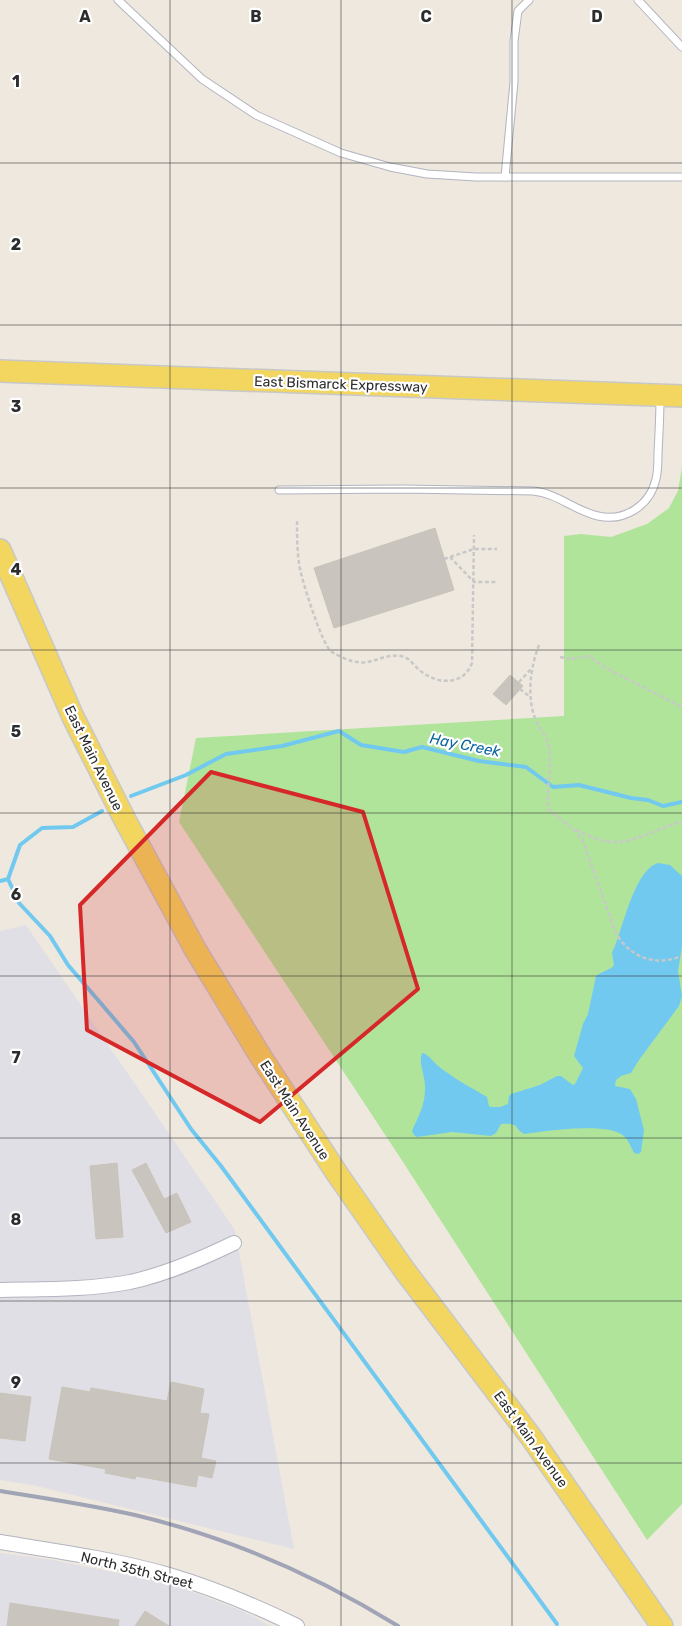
<svg xmlns="http://www.w3.org/2000/svg" width="682" height="1626" font-family="Rubik,sans-serif">
	<style>
		.industrial { fill: #e1dfe6 }
		.green { fill: #b1e49b }
		.water { fill: #71c9f0 }
		.lines { fill: none; stroke-linecap: round; stroke-linejoin: round }
		.stream { stroke: #71c9f0; stroke-width: 4 }
		.building { fill: #c9c5be; stroke: #c9c4b8 }
		.service-casing { stroke: #b2b4c0; stroke-width: 9 }
		.minor-casing { stroke: #b2b4c0; stroke-width: 16 }
		.primary-casing { stroke: #c8c8c8; stroke-width: 24 }
		.path { stroke: #c8c8c8; stroke-width: 2.5; stroke-dasharray: 4 2.5; stroke-linecap: butt }
		.service { stroke: #fff; stroke-width: 7 }
		.minor { stroke: #fff; stroke-width: 14 }
		.primary { stroke: #f2d65f; stroke-width: 21 }
		.rail { stroke: #a1a3b6; stroke-width: 4 }
		.marked { fill: #d62828; fill-opacity: 0.2; stroke: #d62828; stroke-width: 4; stroke-linejoin: round }
		.grid { fill: none; stroke: #2c2c2c; stroke-width: 1; stroke-opacity: 0.55 }
		.labels { text-anchor: middle; stroke-width: 4.5; stroke-linejoin: round; paint-order: stroke }
		.street-label { font-size: 14px; fill: #2c2c2c; stroke: #fff }
		.water-label { font-size: 15px; font-style: italic; fill: #0c67a0; stroke: #fff }
		.grid-label { font-size: 16px; text-anchor: middle; font-weight: bold; fill: #2c2c2c; stroke: #fff; stroke-width: 4.5; stroke-linejoin: round; paint-order: stroke }
	</style>
	<rect width="100%" height="100%" fill="#eee8de"/>
	<!-- industrial -->
	<g class="industrial">
		<path d="M26,925L235,1230L294,1549L32,1485L0,1480V931Z"/>
		<path d="M0,1553L47,1559L169,1583L240,1610L271,1626H0Z"/>
	</g>
	<!-- green -->
	<path class="green" d="M682,467V1504L647,1540L403,1162L179,822L196,738L564,716V536L581,534L611,537L647,524L669,508L678,491Z"/>
	<!-- water -->
	<path class="water" d="M658,863L670,865L682,876V947L678,971L682,996L679,1006L639,1060L631,1073L621,1076L616,1080L615,1086L630,1089L636,1099L644,1130L641,1152L638,1154L634,1153C631,1147 628,1138 621,1134C602,1123 547,1131 525,1134C512,1128 522,1123 501,1124L496,1133L491,1136L452,1132L417,1137L414,1135L412,1131C418,1117 425,1105 425,1089C426,1077 418,1063 422,1053C428,1054 432,1060 437,1065C453,1078 470,1087 487,1097L489,1106L490,1107H500L508,1104L509,1096L511,1094L540,1085L557,1076H561L573,1085L575,1084L583,1068L574,1056L583,1024L588,1014L596,976C602,971 611,970 614,965L612,953C623,931 633,871 658,863Z"/>
	<g class="lines">
		<!-- stream -->
		<g class="stream">
			<path d="M131,796L186,775L226,754L282,746L339,731L361,745L404,752L422,747L479,761L526,767L553,787L579,785L631,798L648,800L663,806L682,802"/>
			<path d="M8,879L19,903L50,936L68,965L134,1042L191,1129L221,1166L557,1624"/>
			<path d="M0,881L8,879L20,845L42,828L73,827L102,811"/>
		</g>
	</g>
	<!-- building -->
	<g class="building">
		<path d="M435,528L454,590L334,628L314,568Z"/>
		<path d="M510,675L523,686L506,705L493,694Z"/>
		<path d="M117,1163L123,1237L96,1239L90,1166Z"/>
		<path d="M146,1163L164,1199L177,1193L191,1222L166,1233L132,1170Z"/>
		<path d="M171,1382L204,1389L200,1413L209,1414L201,1458L216,1461L212,1478L198,1475L196,1487L136,1476L135,1479L105,1473L106,1469L49,1459L62,1387L90,1392L91,1388L167,1401Z"/>
		<path d="M0,1393L31,1397L25,1441L0,1438Z"/>
		<path d="M10,1603L119,1620L118,1626H7Z"/>
		<path d="M145,1611L169,1626H135Z"/>
	</g>
	<g class="lines">
		<defs>
			<g id="service">
				<path d="M118,0L202,79L256,115L341,153L390,167L427,174L476,177H682"/>
				<path d="M638,0L682,47"/>
				<path d="M505,177L514,82V41L518,11L529,0"/>
				<path d="M279,490L403,489L533,491C557,493 575,511 598,516C624,522 650,506 656,479C658,471 658,461 658,453C659,434 660,416 660,398"/>
			</g>
			<g id="minor">
				<path d="M0,1290C43,1289 87,1290 130,1282C167,1274 201,1259 234,1243"/>
				<path d="M0,1542C56,1551 114,1559 169,1575C213,1588 256,1606 297,1626"/>
			</g>
			<g id="primary">
				<path d="M0,371L682,396"/>
				<path d="M0,550L73,717L125,820L195,949L261,1057L338,1175L405,1271L531,1437L662,1626"/>
			</g>
		</defs>
		<!-- service casing -->
		<use href="#service" class="service-casing"/>
		<!-- minor casing -->
		<use href="#minor" class="minor-casing"/>
		<!-- primary casing -->
		<use href="#primary" class="primary-casing"/>
		<!-- path -->
		<g class="path">
			<path d="M297,521C297,535 297,549 299,563C300,576 321,640 329,649C332,653 337,655 342,657C369,671 378,653 401,656C411,658 414,667 422,672C439,685 464,685 472,663L474,535"/>
			<path d="M450,557L474,582H497"/>
			<path d="M444,559L474,549H497"/>
			<path d="M539,645C530,668 526,700 537,723C540,730 547,736 548,743C553,765 546,787 548,809L574,830L583,841L615,931C628,957 655,967 682,956"/>
			<path d="M560,657L571,659L589,656L604,667L682,707"/>
			<path d="M519,682L532,668"/>
			<path d="M520,689L530,697"/>
			<path d="M576,830C588,836 604,843 618,842C640,840 660,827 682,822"/>
		</g>
		<!-- service -->
		<use href="#service" class="service"/>
		<!-- minor -->
		<use href="#minor" class="minor"/>
		<!-- primary -->
		<use href="#primary" class="primary"/>
		<!-- rail -->
		<path class="rail" d="M0,1491C45,1498 91,1505 135,1515C228,1537 317,1576 398,1626"/>
	</g>
	<!-- marked area -->
	<path class="marked" d="M211,772L363,812L418,989L260,1122L87,1030L80,905Z"/>
	<!-- grid -->
	<path class="grid" d="M170,0V1626M341,0V1626M512,0V1626M0,163H682M0,325H682M0,488H682M0,650H682M0,813H682M0,976H682M0,1138H682M0,1301H682M0,1463H682"/>
	<g class="labels">
		<!-- street labels -->
		<g class="street-label">
			<text transform="translate(341 384) rotate(2)" y="5">East Bismarck Expressway</text>
			<text transform="translate(94 758) rotate(64)" y="5">East Main Avenue</text>
			<text transform="translate(295 1110) rotate(57)" y="5">East Main Avenue</text>
			<text transform="translate(531 1439) rotate(54)" y="5">East Main Avenue</text>
			<text transform="translate(137 1570) rotate(14)" y="5">North 35th Street</text>
		</g>
		<!-- water labels -->
		<g class="water-label">
			<text transform="translate(465 745) rotate(11)" y="5">Hay Creek</text>
		</g>
	</g>
	<g class="grid-label">
		<text x="85" y="22">A</text>
		<text x="256" y="22">B</text>
		<text x="426" y="22">C</text>
		<text x="597" y="22">D</text>
		<text x="16" y="87">1</text>
		<text x="16" y="250">2</text>
		<text x="16" y="412">3</text>
		<text x="16" y="575">4</text>
		<text x="16" y="737">5</text>
		<text x="16" y="900">6</text>
		<text x="16" y="1063">7</text>
		<text x="16" y="1225">8</text>
		<text x="16" y="1388">9</text>
	</g>
</svg>
